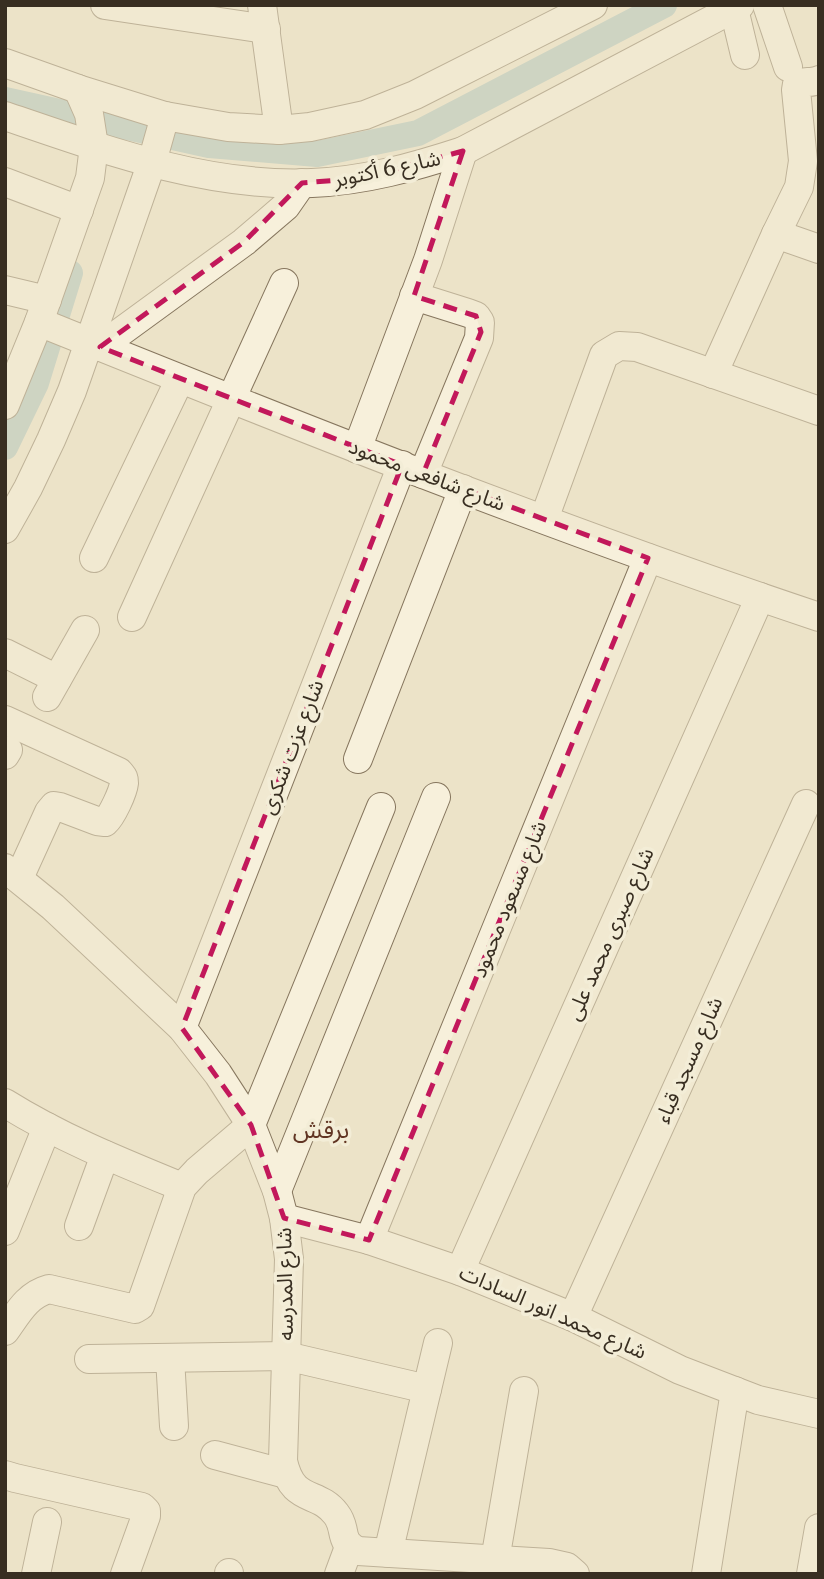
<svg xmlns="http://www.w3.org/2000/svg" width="824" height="1579" font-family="Merriweather,'Noto Sans Arabic',serif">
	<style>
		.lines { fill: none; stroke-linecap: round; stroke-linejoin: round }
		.canal { stroke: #a9c0bb; stroke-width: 26 }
		.minor-casing { stroke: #86765e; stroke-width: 30 }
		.minor { stroke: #f7f0db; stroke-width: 28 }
		.marked { fill: none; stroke: #c2185b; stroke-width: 5; stroke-dasharray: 14 9; stroke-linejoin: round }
		.labels { text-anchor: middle; stroke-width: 7; stroke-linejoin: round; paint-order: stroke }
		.street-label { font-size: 21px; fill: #382e21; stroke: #f3edd7 }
		.quarter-label { font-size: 24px; fill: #613523; stroke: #f3edd7 }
	</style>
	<rect width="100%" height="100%" fill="#ece3c8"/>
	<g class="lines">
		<!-- canal -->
		<g class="canal">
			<path d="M5,100L209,145L317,154L418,133L664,5"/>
			<path d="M5,447L36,383L70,273"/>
		</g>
		<defs>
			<g id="minor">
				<path d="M105,5L266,29"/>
				<path d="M262,5L279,130"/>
				<path d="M767,5L788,67"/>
				<path d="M734,9L745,55"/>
				<path d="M5,63L78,89L165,116L228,127L279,130L310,127L365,115L415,95L593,5"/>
				<path d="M5,116C102,149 208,188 312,183C364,181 414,167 463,151L740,5"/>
				<path d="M5,182L79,210"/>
				<path d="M776,234L819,249"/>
				<path d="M5,290L47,300"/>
				<path d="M414,296L468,313L476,316L480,322L479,338L423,474"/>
				<path d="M39,322C297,426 555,529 819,617"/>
				<path d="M100,347L244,242L286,206L302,183"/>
				<path d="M713,374L776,234L799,187L803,161L796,90L797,84C804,81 812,83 819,80"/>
				<path d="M5,405L39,322L90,178L94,146L89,114L78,89"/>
				<path d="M357,449L428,260L463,151"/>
				<path d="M544,519L604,355L619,346L637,347L819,411"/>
				<path d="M5,529L28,488L51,440L72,391L152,162L165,116"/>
				<path d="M94,558L180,379"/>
				<path d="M132,617L284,283"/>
				<path d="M5,653L57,679"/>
				<path d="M47,697L85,630"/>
				<path d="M5,720L119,772C123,777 124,777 124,783C123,792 112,816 105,822L97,821L60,807L54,806L49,812L19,878"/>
				<path d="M5,755L8,750"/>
				<path d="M358,759L463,489"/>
				<path d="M5,868L53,907L182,1028L218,1074L251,1125L277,1191L284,1218L289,1259L283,1461C293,1505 317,1489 336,1514C348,1529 337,1541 358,1551L549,1563L567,1567L575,1574"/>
				<path d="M182,1028L402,465"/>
				<path d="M5,1103C61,1138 121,1162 182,1187"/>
				<path d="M277,1191L436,797"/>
				<path d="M284,1218L369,1240L460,1271L573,1317L680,1370L758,1400L819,1414"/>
				<path d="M79,1226L105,1155"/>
				<path d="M5,1231L47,1127"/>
				<path d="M369,1240L648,558"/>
				<path d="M460,1271L760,597"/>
				<path d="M573,1317L806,804"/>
				<path d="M5,1331C18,1313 27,1295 49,1289L135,1309L140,1306L182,1187L197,1171L251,1125L381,807"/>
				<path d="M170,1358L174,1426"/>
				<path d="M89,1359L286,1356L427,1389"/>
				<path d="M215,1455L286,1474"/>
				<path d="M5,1475L15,1478L142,1507L146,1511V1516L125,1574"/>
				<path d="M388,1553L438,1343"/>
				<path d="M495,1560L524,1391"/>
				<path d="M36,1574L47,1522"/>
				<path d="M229,1574V1573"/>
				<path d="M339,1574L349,1547"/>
				<path d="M706,1574L735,1391"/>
				<path d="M811,1574L819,1528"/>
			</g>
		</defs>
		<!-- minor casing -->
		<use href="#minor" class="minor-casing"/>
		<!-- minor -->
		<use href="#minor" class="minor"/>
	</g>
	<!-- marked area -->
	<path d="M0 0H824V1579H0ZM463,151L414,296L476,316L481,332L423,474L648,558L369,1240L284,1218L251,1125L182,1028L402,465L100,347L244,242L302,183L363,178Z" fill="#ece3c8" fill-opacity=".55" fill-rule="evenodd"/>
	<path class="marked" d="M463,151L414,296L476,316L481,332L423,474L648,558L369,1240L284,1218L251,1125L182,1028L402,465L100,347L244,242L302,183L363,178Z"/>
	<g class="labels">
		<!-- street labels -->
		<g class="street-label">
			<text transform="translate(387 169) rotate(-12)" y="7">شارع 6 أكتوبر</text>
			<text transform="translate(427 475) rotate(21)" y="7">شارع شافعى محمود</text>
			<text transform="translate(292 747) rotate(-69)" y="7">شارع عزت شكرى</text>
			<text transform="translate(509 899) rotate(-68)" y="7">شارع مسعود محمود</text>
			<text transform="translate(610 934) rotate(-66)" y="7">شارع صبرى محمد على</text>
			<text transform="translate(689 1060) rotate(-66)" y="7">شارع مسجد قباء</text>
			<text transform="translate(285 1284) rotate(-91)" y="7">شارع المدرسه</text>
			<text transform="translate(553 1312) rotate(24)" y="7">شارع محمد انور السادات</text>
		</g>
		<!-- quarter labels -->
		<g class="quarter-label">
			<text x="321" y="1138">برقش</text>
		</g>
	</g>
	<!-- border -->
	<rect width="824" height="1579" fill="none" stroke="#382e21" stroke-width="14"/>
</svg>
